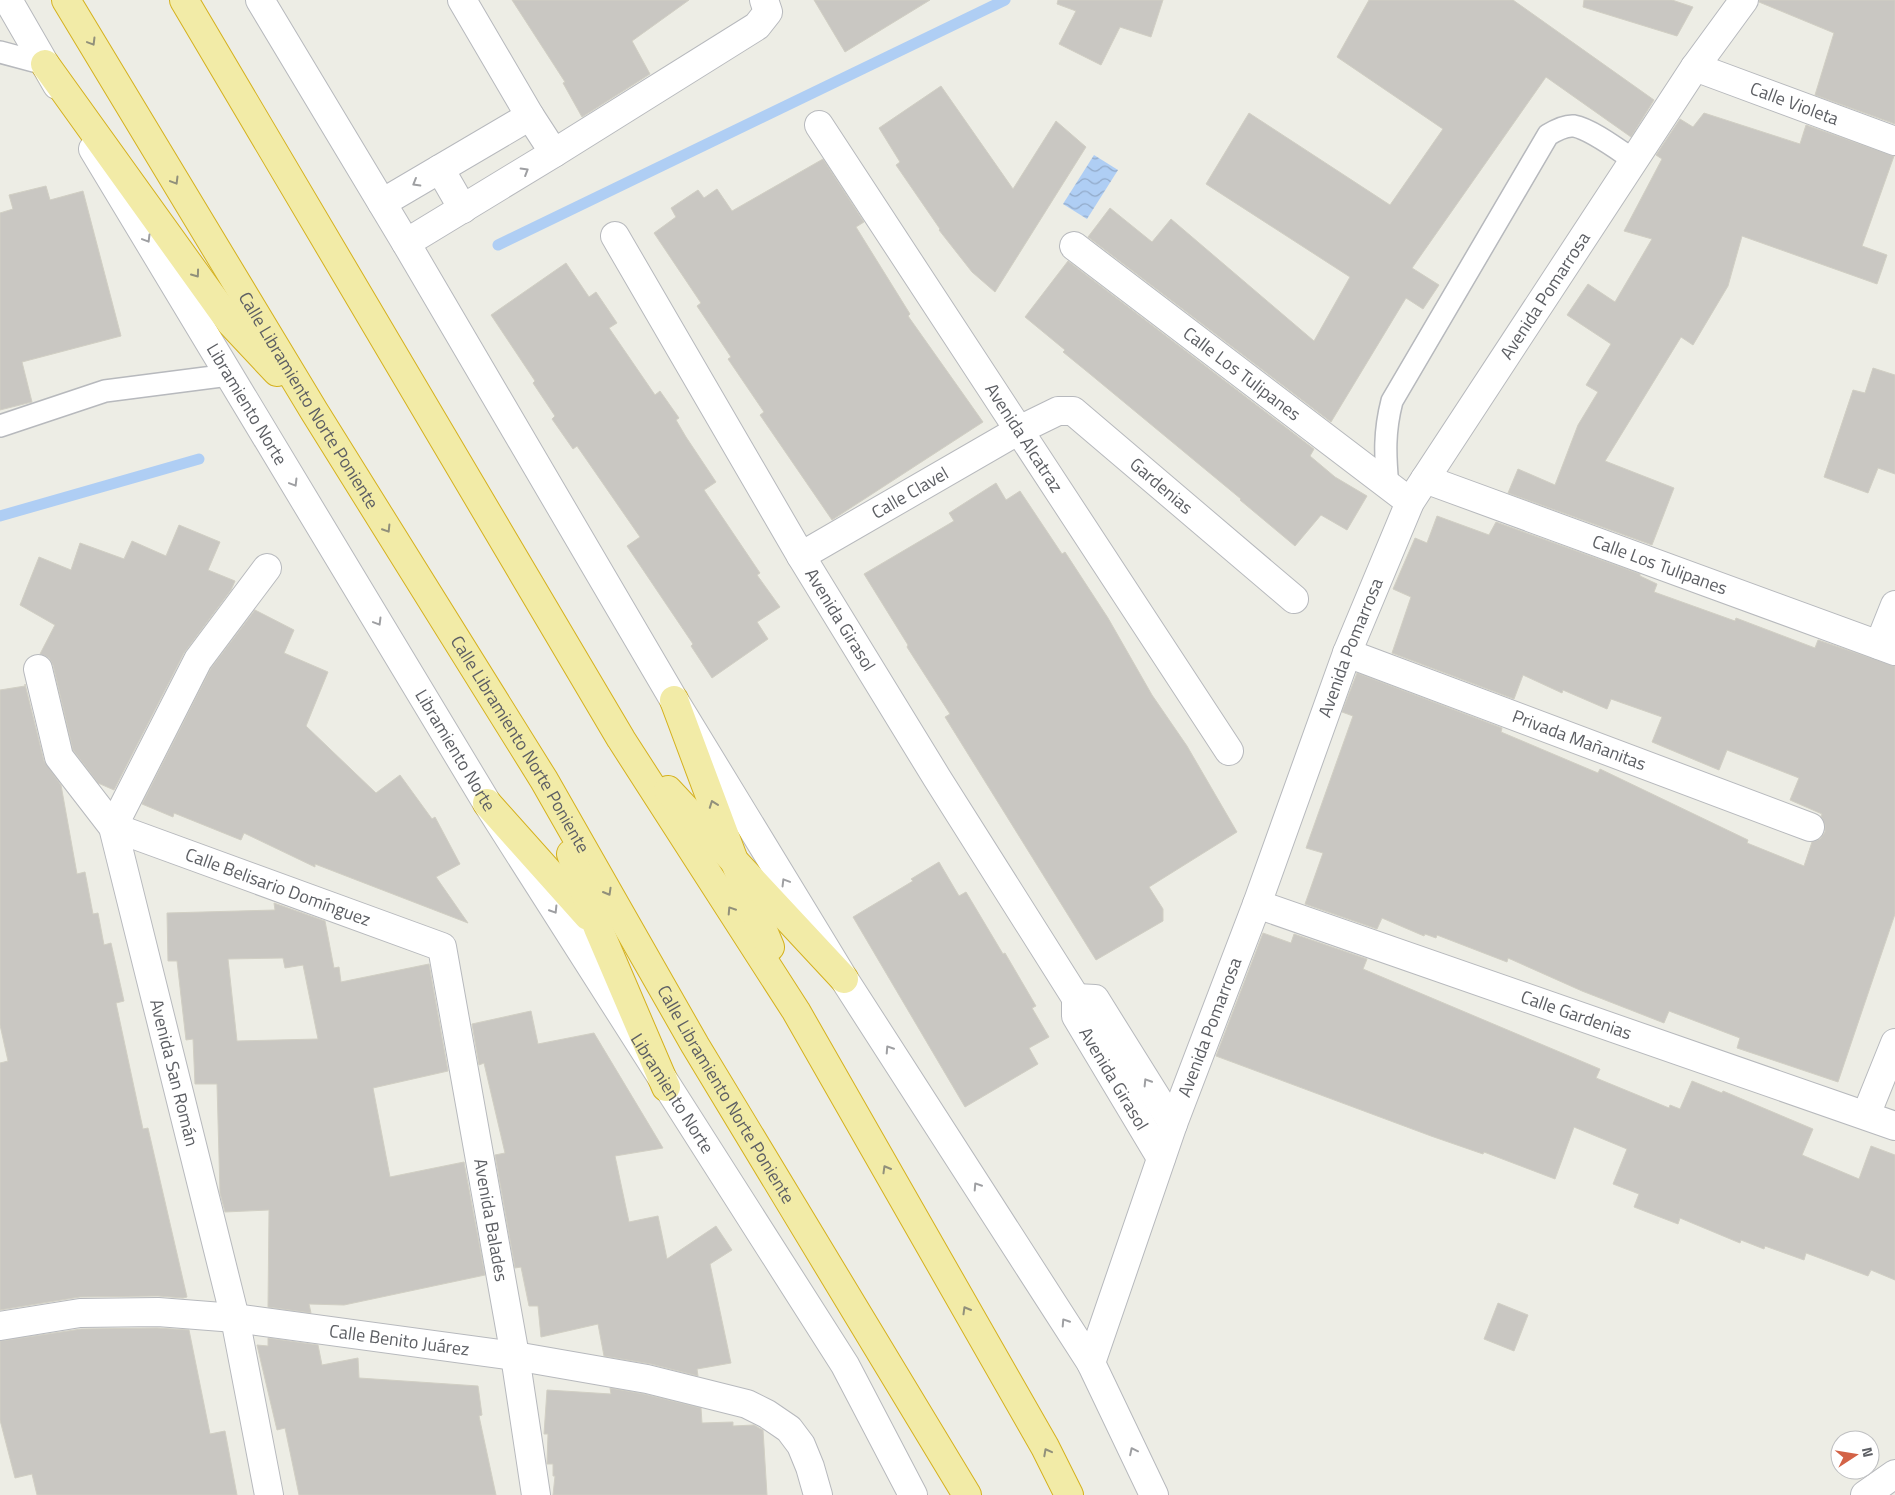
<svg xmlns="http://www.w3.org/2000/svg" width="1895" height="1495" font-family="'Titillium Web',sans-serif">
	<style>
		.water { fill: url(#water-waves) }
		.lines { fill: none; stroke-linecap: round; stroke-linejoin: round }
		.stream { stroke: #afcef4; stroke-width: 11 }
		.building { fill: #c9c7c2; stroke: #d1cfc4; fill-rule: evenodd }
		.service-casing { stroke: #b7b9bd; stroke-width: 24 }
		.minor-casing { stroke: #b7b9bd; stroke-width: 30 }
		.tertiary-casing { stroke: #b7b9bd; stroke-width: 30 }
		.trunk-casing { stroke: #d5b11e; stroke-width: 30 }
		.service { stroke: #fff; stroke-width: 21 }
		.minor { stroke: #fff; stroke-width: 28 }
		.tertiary { stroke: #fff; stroke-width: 28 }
		.trunk { stroke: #f2eba7; stroke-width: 28 }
		.oneway { stroke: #91907b }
		.oneway2 { stroke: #9e9fa2 }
		.labels { text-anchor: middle; stroke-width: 5; stroke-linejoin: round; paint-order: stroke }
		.street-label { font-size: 18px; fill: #5d5f64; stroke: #fff }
	</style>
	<defs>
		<pattern id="water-waves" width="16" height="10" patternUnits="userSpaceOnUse" patternTransform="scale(1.25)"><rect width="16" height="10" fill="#afcef4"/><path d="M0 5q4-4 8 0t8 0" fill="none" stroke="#92aac9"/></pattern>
	</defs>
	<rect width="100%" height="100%" fill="#edede5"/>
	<!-- water -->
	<path class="water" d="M1094,155L1118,170L1087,219L1063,204Z"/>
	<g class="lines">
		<!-- stream -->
		<g class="stream">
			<path d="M498,245L1005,0"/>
			<path d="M0,516L199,459"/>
		</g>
	</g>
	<!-- building -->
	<g class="building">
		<path d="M512,0H689L632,41L650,74L582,117L563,83L565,82Z"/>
		<path d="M814,0H930L845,52Z"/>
		<path d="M1058,0H1163L1151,37L1120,27L1101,65L1059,44L1076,11L1057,4Z"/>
		<path d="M1369,0H1513L1654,100L1631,137L1546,77L1412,268L1439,285L1423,309L1406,298L1331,422L1088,237L1110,208L1152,242L1171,219L1314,341L1350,277L1206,184L1249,113L1390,205L1443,129L1337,57Z"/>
		<path d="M1584,0H1672L1693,7L1677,36L1583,7Z"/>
		<path d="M1759,0H1895V124L1815,95L1834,33L1759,2Z"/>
		<path d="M941,86L1013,189L1056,121L1086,147L995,292L972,272L939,230L940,229L896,165L900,162L879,128Z"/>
		<path d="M1704,113L1800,144L1806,125L1894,156L1862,246L1887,255L1877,284L1742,236L1728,286L1693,345L1681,337L1605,461L1674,488L1652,545L1508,493L1518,469L1555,485L1578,425L1598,392L1586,385L1611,344L1567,315L1588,284L1615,302L1652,239L1624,231L1662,159L1656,155L1680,119L1693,127Z"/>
		<path d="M823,159L864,222L856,227L910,314L908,316L983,422L832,520L760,415L764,412L728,359L731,357L697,306L701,303L654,233L676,217L671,208L698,190L704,198L717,189L732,211Z"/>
		<path d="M46,186L50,200L83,191L121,336L22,362L32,402L0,410V213L13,209L9,195Z"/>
		<path d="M1068,261L1314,449L1310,456L1335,477L1367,496L1347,530L1321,515L1295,546L1240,500L1241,499L1090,374L1063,352L1065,350L1025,317Z"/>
		<path d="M566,263L589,297L596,292L617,323L609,328L655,395L660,391L679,418L676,420L686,437L716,482L704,490L760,573L757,575L780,607L757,622L768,639L712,678L691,646L693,644L627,546L640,537L577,446L573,449L552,419L555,416L533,383L535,381L491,315Z"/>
		<path d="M1873,368L1895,375V474L1878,468L1868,493L1824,477L1853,390L1865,393Z"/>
		<path d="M996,483L1006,500L1020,491L1062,554L1065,552L1108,618L1152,695L1187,746L1237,832L1149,887L1163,909V921L1096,960L945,717L950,714L914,658L907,647L908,645L864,574L954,521L949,513Z"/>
		<path d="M1437,516L1489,535L1496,522L1640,574V576L1657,584L1654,592L1735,621L1736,618L1815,648L1818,640L1895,666V914L1838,1082L1737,1048L1740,1038L1669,1011L1664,1023L1582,991L1508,958L1507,962L1437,935L1436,938L1425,934L1424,936L1382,918L1377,929L1305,904L1323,853L1306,848L1353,716L1342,712L1357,673L1502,728L1501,732L1598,773L1600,769L1748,840L1747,843L1804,866L1812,842L1820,839L1825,832V825L1821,816L1822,814L1790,800L1799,778L1727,750L1719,770L1652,742L1662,717L1611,699L1607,709L1563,690L1562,693L1523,675L1514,699L1392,653L1411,597L1393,589L1415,538L1427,543Z"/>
		<path d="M179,525L220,542L208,570L235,581L231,590L184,653L114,790L98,783L73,750L53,665L49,658L40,654L55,625L20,605L39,557L71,570L80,543L124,559L132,541L166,556Z"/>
		<path d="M255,610L294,630L284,653L328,672L306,726L376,793L400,775L432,819L435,817L460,864L436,877L468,923L315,864V867L244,833L241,840L174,813L173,817L142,804L211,668Z"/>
		<path d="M25,684L44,761L61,785L77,874L85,872L93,914L98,913L104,945L111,943L124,1001L116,1003L143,1129L148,1128L187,1297L183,1298L158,1296L80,1297L0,1310V1063L8,1061L0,1025V690L25,686Z"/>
		<path d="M939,862L959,896L966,892L1003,954L1005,953L1036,1006L1032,1008L1049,1037L1029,1048L1038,1064L965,1107L853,917L913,881L911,879Z"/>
		<path d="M274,903L325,921L334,968L339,967L341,982L429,964L448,1071L373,1088L390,1177L464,1162L485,1275L344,1305L309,1304L311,1313L268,1307L269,1210L225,1212L220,1193L217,1084H195L193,1039L186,1040L177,961H168L167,913L275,910ZM283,958L285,968L303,965L318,1039L237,1041L228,959Z"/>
		<path d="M1263,933L1291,943L1294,934L1367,959L1363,969L1600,1069L1596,1078L1669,1108L1670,1105L1680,1109L1692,1081L1722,1093L1723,1091L1813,1129L1802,1155L1859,1179L1871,1146L1895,1155V1280L1871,1270L1868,1276L1806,1253L1804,1260L1765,1246L1764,1249L1741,1240L1740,1243L1680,1218L1678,1224L1634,1207L1639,1194L1613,1184L1627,1149L1574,1127L1555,1179L1484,1152L1483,1154L1431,1136L1216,1056Z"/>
		<path d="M531,1011L538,1044L594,1033L663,1148L615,1156L629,1222L658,1216L667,1259L716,1226L732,1250L710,1264L731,1363L697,1369L698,1376L651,1364L604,1356L598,1324L541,1337L538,1306H529L521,1267L515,1268L495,1155L505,1153L484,1063L479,1065L472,1024Z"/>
		<path d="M1498,1303L1528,1315L1514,1351L1484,1339Z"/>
		<path d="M157,1328L189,1330L210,1434L225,1431L237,1495H37L32,1474L15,1478L0,1420V1341L81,1329Z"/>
		<path d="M268,1338L318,1345L322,1365L358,1358L359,1378L478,1386L482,1415L479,1416L496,1495H299L285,1428L277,1430L257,1345L268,1346Z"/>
		<path d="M610,1388L644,1394L701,1408L702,1423L733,1422V1426L754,1425L759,1428L763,1430L767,1495H553L555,1476H553V1464H547L548,1434H544L547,1390L611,1394Z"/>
	</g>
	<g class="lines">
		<defs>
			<g id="service">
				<path d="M0,52L45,64"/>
				<path d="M0,426L105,391L229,375"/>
				<path d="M1388,487C1385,455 1384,432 1392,401L1548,135C1556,130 1565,125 1574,126C1591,129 1620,151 1635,161"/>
			</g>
			<g id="minor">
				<path d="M462,0L530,116L554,153"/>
				<path id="s1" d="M1695,67L1895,141"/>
				<path id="s2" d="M819,125L1229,751"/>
				<path d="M440,169L463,209"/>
				<path d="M382,203L530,116"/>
				<path id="s3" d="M615,236L801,556L937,778L1076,998V1016L1161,1158"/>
				<path d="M406,243L554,153L757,26L768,12L764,0"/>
				<path id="s4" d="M1074,246L1410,502"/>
				<path id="s5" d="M1425,479L1895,651"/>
				<path id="s6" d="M801,556L1019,430L1058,411H1073L1294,599"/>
				<path id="s7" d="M267,568L198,660L113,827L442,947L515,1356L536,1495"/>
				<path d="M1879,645L1895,605"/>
				<path id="s8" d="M1347,653L1810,827"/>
				<path id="s9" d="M38,669L59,757L113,827L235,1318L269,1495"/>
				<path id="s10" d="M1257,904L1895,1126"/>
				<path d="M1076,998L1095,999L1173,1124"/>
				<path d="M1866,1115L1895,1043"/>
				<path id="s11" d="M0,1326L80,1313L158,1312L235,1318L515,1356L647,1379L747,1404L767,1414L789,1429L801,1445L810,1467L818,1495"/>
				<path id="s12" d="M1091,1363L1173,1124L1257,904L1347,653L1410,502L1695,67L1744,0"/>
				<path d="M1865,1495L1895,1474"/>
			</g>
			<g id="tertiary">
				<path d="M8,0L57,85"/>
				<path d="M260,0L406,243L674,700L844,979L1091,1363L1154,1495"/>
				<path id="s13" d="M93,149L487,803L845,1365L913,1495"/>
			</g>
			<g id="trunk">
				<path id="s14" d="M66,0L314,411L544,780L695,1045L967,1495"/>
				<path d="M184,0L621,739L796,1011L1045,1447L1069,1495"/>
				<path d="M45,64L231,323L277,372"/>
				<path d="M674,700L733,858L770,947"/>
				<path d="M668,790L844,979"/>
				<path d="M487,803L588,916"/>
				<path d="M571,854L598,928L666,1087"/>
			</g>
		</defs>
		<!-- service casing -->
		<use href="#service" class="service-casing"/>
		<!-- minor casing -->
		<use href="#minor" class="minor-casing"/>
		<!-- tertiary casing -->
		<use href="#tertiary" class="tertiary-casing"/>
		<!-- trunk casing -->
		<use href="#trunk" class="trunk-casing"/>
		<!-- service -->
		<use href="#service" class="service"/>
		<!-- minor -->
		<use href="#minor" class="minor"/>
		<!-- tertiary -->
		<use href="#tertiary" class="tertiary"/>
		<!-- trunk -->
		<use href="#trunk" class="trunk"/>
	</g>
	<!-- one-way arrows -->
	<defs><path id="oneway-chevron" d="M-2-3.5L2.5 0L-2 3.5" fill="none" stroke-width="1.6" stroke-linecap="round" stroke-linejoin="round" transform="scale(1.25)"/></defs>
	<g class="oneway">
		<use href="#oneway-chevron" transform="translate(92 42) rotate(59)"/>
		<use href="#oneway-chevron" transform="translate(175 181) rotate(59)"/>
		<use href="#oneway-chevron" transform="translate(196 274) rotate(54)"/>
		<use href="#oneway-chevron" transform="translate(387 529) rotate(58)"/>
		<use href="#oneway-chevron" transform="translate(713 804) rotate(-110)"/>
		<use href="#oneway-chevron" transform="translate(608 892) rotate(60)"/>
		<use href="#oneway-chevron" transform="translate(731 910) rotate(-123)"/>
		<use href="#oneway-chevron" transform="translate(886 1169) rotate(-120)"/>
		<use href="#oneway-chevron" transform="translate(966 1310) rotate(-120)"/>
		<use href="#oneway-chevron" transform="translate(1047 1452) rotate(-118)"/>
	</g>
	<g class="oneway2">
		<use href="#oneway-chevron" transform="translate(525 171) rotate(-31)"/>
		<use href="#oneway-chevron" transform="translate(416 183) rotate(150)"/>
		<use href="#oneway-chevron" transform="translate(147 239) rotate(59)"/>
		<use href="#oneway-chevron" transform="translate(294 483) rotate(59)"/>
		<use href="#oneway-chevron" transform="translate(378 622) rotate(59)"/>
		<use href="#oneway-chevron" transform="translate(785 882) rotate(-121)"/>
		<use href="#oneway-chevron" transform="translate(554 910) rotate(58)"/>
		<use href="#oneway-chevron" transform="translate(889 1049) rotate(-123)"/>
		<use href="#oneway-chevron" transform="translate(1147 1082) rotate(-122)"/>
		<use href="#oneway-chevron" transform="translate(977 1186) rotate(-123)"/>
		<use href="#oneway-chevron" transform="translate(1065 1322) rotate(-123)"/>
		<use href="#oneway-chevron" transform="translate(1133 1451) rotate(-116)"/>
	</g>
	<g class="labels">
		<!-- street labels -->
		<g class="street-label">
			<text dy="6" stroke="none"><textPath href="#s1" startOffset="106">Calle Violeta</textPath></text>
			<text dy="6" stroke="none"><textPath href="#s12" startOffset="1165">Avenida Pomarrosa</textPath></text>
			<text dy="6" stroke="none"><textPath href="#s4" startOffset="211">Calle Los Tulipanes</textPath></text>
			<text dy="6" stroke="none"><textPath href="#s14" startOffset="468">Calle Libramiento Norte Poniente</textPath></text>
			<text dy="6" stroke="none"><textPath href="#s13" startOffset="298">Libramiento Norte</textPath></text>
			<text dy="6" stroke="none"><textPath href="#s2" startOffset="374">Avenida Alcatraz</textPath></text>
			<text dy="6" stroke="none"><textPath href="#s6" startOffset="426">Gardenias</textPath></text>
			<text dy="6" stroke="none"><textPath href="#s6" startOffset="126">Calle Clavel</textPath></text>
			<text dy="6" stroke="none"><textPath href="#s5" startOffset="250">Calle Los Tulipanes</textPath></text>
			<text dy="6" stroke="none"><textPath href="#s3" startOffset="445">Avenida Girasol</textPath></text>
			<text dy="6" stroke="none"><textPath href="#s12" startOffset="761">Avenida Pomarrosa</textPath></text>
			<text dy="6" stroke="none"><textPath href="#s8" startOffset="248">Privada Mañanitas</textPath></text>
			<text dy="6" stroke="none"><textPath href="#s14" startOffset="872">Calle Libramiento Norte Poniente</textPath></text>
			<text dy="6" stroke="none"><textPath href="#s13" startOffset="702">Libramiento Norte</textPath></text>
			<text dy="6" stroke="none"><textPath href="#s7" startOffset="478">Calle Belisario Domínguez</textPath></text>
			<text dy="6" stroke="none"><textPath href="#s10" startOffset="338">Calle Gardenias</textPath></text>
			<text dy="6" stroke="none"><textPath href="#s12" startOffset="356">Avenida Pomarrosa</textPath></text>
			<text dy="6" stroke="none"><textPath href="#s9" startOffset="432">Avenida San Román</textPath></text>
			<text dy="6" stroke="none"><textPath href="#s3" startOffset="982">Avenida Girasol</textPath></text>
			<text dy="6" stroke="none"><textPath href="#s13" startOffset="1108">Libramiento Norte</textPath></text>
			<text dy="6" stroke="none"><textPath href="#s14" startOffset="1278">Calle Libramiento Norte Poniente</textPath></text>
			<text dy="6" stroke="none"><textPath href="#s7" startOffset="930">Avenida Balades</textPath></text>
			<text dy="6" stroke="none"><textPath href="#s11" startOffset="402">Calle Benito Juárez</textPath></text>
		</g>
	</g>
	<!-- north arrow -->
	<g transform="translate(1855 1455) rotate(78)"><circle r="24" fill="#ffffff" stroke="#bebfc1"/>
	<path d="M0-4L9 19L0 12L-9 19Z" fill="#d36246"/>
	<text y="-8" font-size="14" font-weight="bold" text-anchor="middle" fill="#5d5f64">N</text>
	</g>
</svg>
